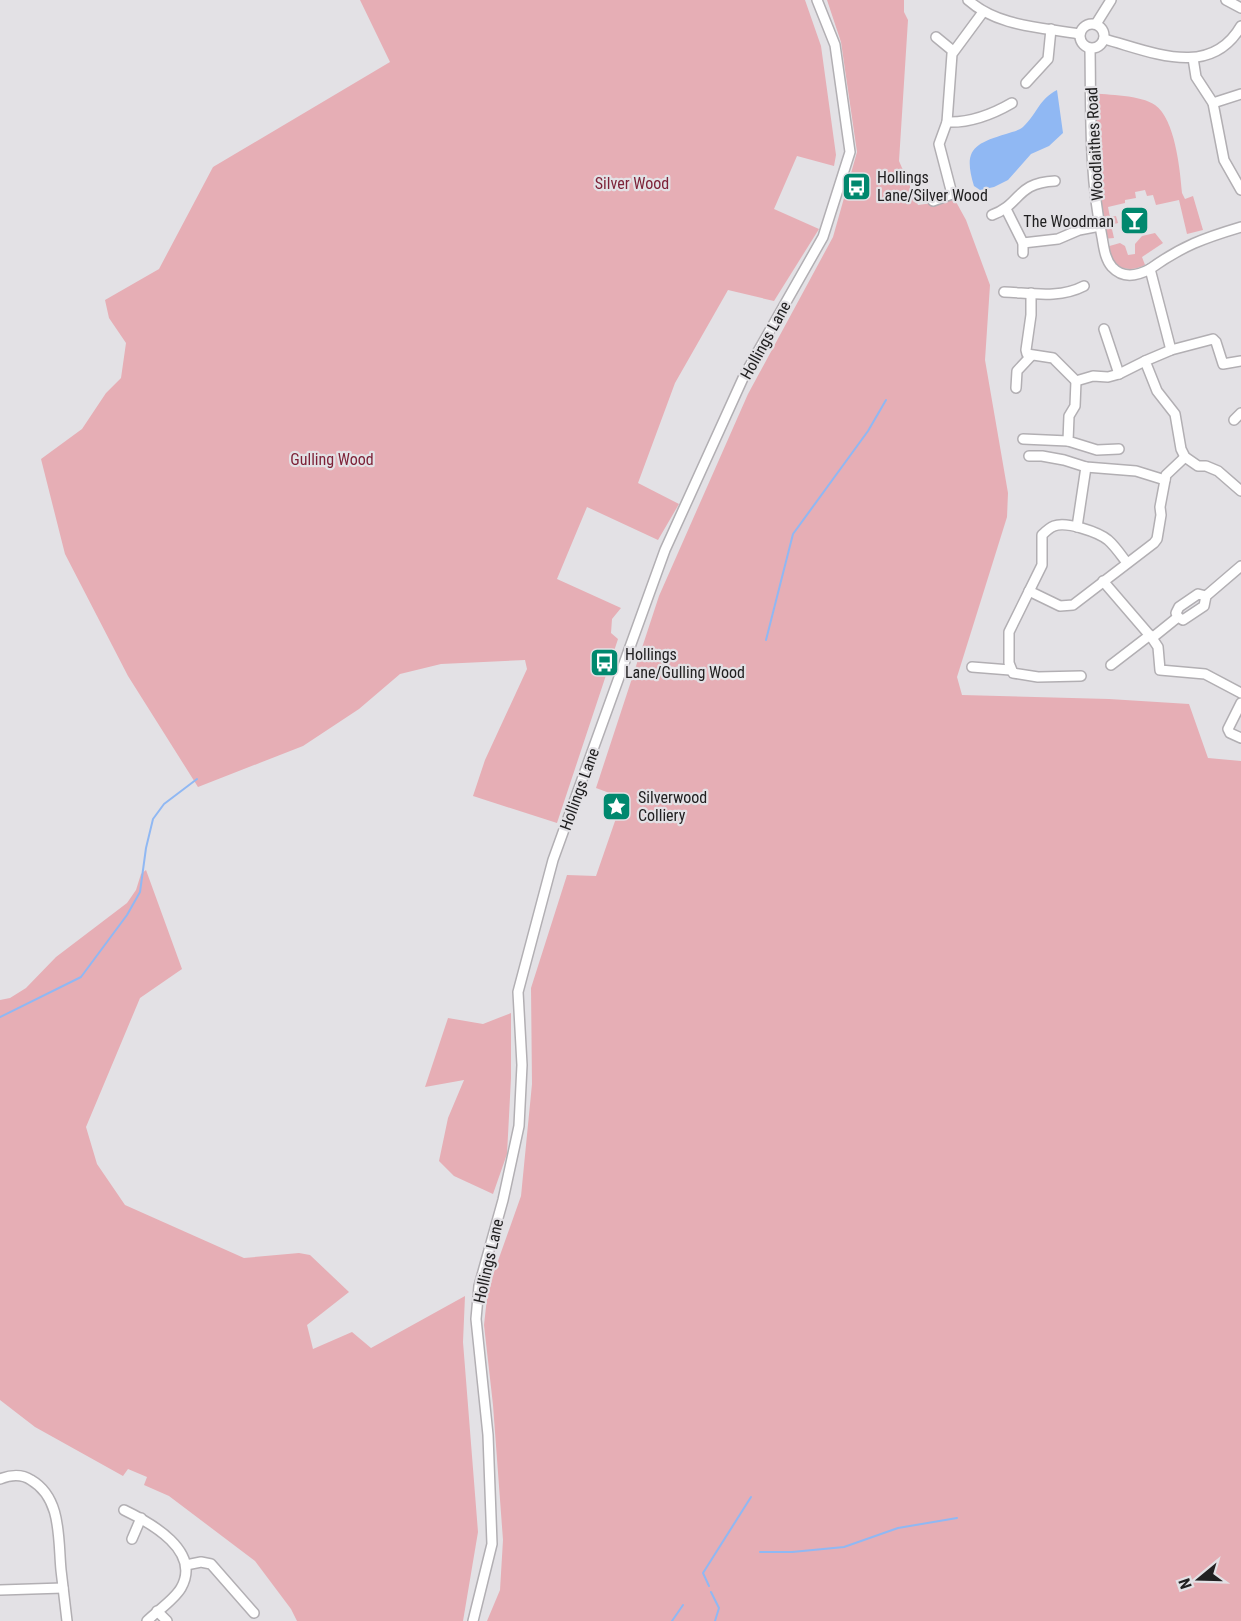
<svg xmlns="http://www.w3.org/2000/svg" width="1241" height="1621" font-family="'Roboto Condensed',sans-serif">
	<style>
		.green { fill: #e6aeb5 }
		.water { fill: #90b8f3 }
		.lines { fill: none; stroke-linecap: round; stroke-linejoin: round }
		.stream { stroke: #90b8f3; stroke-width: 2 }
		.minor-casing { stroke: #b2afb3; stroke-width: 12 }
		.minor { stroke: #fff; stroke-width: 9 }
		.labels { text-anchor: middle; stroke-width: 4.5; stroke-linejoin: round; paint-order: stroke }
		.street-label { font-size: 16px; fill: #212021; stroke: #e3e1e5 }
		.poi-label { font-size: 16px; fill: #212021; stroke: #e3e1e5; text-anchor: start }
		.park-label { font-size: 16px; fill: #7d2238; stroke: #e3e1e5 }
	</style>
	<rect width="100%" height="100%" fill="#e3e1e5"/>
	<!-- green -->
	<g class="green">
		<path d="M360,0H805L821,46L836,155L834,166L797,156L774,209L819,229L774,301L728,290L675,383L638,483L679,504L658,540L587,507L557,579L621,608L612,619L611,633L618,639L557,823L473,796L485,760L527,669L525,660L441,664L400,674L359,709L303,746L198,787L128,676L65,554L41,459L82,429L106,393L121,378L126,343L109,318L105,300L159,269L213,167L390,62Z"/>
		<path d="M827,0H904V12L908,20L899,161L918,205L955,200L966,220L990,285L985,360L1008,493L1007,517L957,677L962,695L1109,699L1189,704L1208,758L1241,761V1621H487L500,1590L503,1540L493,1405L484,1325L488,1289L521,1196L532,1084L531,988L567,875L596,876L623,798L596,788L659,596L748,394L833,237L857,152L841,42Z"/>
		<path d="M1091,93C1108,95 1141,95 1155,105C1175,119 1180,169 1182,193L1185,199L1193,196L1203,230L1187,234L1179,200L1156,205L1153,195L1147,196L1145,190L1135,192L1136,198L1125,200V203L1108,207L1110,217L1116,216L1118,223L1111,225L1114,238L1102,239Z"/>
		<path d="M1155,233L1163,243L1142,257L1145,265C1131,272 1121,269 1107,261L1106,247L1120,243L1125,246L1128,255L1135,254V244L1142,236Z"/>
		<path d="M146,870L182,969L140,998L86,1127L97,1164L125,1205L244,1258L299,1253L310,1255L349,1292L307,1325L313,1349L352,1332L371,1348L465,1296L463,1342L478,1532L463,1621H297L291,1609L255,1561L169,1496L144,1485L147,1477L128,1469L123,1476L35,1427L0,1400V1000L10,998L26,988L56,957L127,903L136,890L141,874Z"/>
		<path d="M511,1013V1078L507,1154L493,1194L454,1176L439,1161L448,1118L464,1080L425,1087L448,1018L483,1024Z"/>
	</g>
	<!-- water -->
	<path class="water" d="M1057,90L1063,133L1049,146L1031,154L1008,180L994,187L980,190L974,186C963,150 973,144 1006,134C1012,132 1018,131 1023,127C1037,114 1039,99 1057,90Z"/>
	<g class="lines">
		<!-- stream -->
		<g class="stream">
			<path d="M766,640L793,534L868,431L886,400"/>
			<path d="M0,1017L81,977L127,915L140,892L146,848L153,819L164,804L197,779"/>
			<path d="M760,1552H792L844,1547L898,1528L957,1518"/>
			<path d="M709,1586L703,1573L751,1497"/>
			<path d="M711,1592L719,1608L715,1621"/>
			<path d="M672,1621L683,1605"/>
		</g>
		<defs>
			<g id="minor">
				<path d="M968,0C998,27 1042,27 1079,34"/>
				<path d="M1226,0L1241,8"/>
				<circle cx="1092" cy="36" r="12"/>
				<path d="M1096,24L1111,0"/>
				<path d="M936,37L953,51"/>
				<path d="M1104,39C1150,51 1210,80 1241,26"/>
				<path d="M1090,49C1091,112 1089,175 1102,237C1104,248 1105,259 1112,267C1123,279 1137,276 1150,269"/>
				<path d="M1193,58L1196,77L1213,103L1224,160L1241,190"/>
				<path d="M1026,83L1048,59L1051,29"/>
				<path d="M1213,103L1241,94"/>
				<path d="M947,122C970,123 993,114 1012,103"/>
				<path d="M933,201L952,194L939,144L947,122L952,54L983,12"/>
				<path d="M1006,209L1023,243V253"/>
				<path d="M992,215C1022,204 1015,183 1055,181"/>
				<path d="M1023,243L1058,239L1079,230L1100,226"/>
				<path d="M1004,292C1031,293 1059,299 1084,286"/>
				<path d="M1031,293V315L1026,350L1027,354L1053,358L1076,381L1093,376L1108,377L1119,374L1145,361"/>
				<path d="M1104,329L1119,374"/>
				<path d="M1171,350L1150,269C1182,246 1204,238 1241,227"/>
				<path d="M1241,361L1223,364L1216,342L1213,339L1171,350L1145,361L1157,391L1175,414L1181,449L1185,457L1198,466H1206L1218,471L1241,491"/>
				<path d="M1076,381L1075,406L1069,416L1068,441L1097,450L1119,449"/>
				<path d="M1016,388L1017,371L1031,356"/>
				<path d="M1234,420L1241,413"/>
				<path d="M1023,439L1068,441"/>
				<path d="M1029,456H1042L1064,460L1086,467L1136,471L1165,480"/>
				<path d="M1077,527L1086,467"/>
				<path d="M1103,581L1152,638L1158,647L1160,670L1205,674L1241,693"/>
				<path d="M1029,591L1060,606L1073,605L1154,543L1157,539L1161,515L1160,507L1166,475L1185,457"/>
				<path d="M1178,617L1176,613L1179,607L1198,594L1206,596"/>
				<path d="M1152,638L1178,617L1183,620L1204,606L1206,596L1241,566"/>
				<path d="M1111,665L1150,635"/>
				<path d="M972,667L1010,670"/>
				<path d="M1081,676L1038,677L1013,673L1009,663V632L1042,565V535C1045,532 1049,528 1054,526C1066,521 1098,532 1108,540C1115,546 1121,555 1127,563"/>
				<path d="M1241,703L1228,729L1230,733L1241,738"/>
				<path d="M0,1479C10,1475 22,1474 31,1480C62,1498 58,1539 61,1570C63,1587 65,1604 67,1621"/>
				<path d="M124,1510C151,1523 202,1551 181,1588C174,1600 157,1611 147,1621"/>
				<path d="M132,1539L141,1518"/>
				<path d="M186,1565L201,1562L211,1564L254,1613"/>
				<path d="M0,1590L63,1588"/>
				<path d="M157,1611L167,1621"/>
				<path d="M473,1621L492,1544L488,1435L476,1319L479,1286L503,1200L519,1126L522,1065L518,992L553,860L665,550L744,376L823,237L850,152L835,45L817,0"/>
			</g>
		</defs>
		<!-- minor casing -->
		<use href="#minor" class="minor-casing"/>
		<!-- minor -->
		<use href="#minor" class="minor"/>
	</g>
	<!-- icons -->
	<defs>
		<symbol id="bus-square" viewBox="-11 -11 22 22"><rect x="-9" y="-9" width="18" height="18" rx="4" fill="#00886e" stroke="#e3e1e5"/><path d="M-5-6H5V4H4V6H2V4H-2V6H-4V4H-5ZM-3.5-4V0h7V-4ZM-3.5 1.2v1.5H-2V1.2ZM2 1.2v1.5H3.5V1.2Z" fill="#fff"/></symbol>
		<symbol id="bar-square" viewBox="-11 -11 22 22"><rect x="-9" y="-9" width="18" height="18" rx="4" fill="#00886e" stroke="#e3e1e5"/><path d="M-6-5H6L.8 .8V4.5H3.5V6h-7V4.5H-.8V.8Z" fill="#fff"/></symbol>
		<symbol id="sight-square" viewBox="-11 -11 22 22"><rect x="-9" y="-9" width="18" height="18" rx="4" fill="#00886e" stroke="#e3e1e5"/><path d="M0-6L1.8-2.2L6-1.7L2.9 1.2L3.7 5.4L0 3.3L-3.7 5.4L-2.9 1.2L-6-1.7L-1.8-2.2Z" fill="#fff"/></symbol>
	</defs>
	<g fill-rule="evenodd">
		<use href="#bus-square" x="840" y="170" width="33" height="33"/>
		<use href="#bar-square" x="1118" y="204" width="33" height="33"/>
		<use href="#bus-square" x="588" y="646" width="33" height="33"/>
		<use href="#sight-square" x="600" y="790" width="33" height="33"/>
	</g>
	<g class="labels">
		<!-- street labels -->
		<g class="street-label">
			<text transform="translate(1094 144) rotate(-93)" y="6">Woodlaithes Road</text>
			<text transform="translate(765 340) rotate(-61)" y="6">Hollings Lane</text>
			<text transform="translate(579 789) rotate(-70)" y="6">Hollings Lane</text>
			<text transform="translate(488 1261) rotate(-77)" y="6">Hollings Lane</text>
		</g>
		<!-- poi labels -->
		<g class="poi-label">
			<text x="877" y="183">Hollings<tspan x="877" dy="18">Lane/Silver Wood</tspan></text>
			<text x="1114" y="227" text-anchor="end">The Woodman</text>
			<text x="625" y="660">Hollings<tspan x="625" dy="18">Lane/Gulling Wood</tspan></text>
			<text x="638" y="803">Silverwood<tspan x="638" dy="18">Colliery</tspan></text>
		</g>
		<!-- park labels -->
		<g class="park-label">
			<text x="632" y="189">Silver Wood</text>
			<text x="332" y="465">Gulling Wood</text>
		</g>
	</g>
	<!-- north arrow -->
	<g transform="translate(1199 1579) rotate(251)" stroke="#e3e1e5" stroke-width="4.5" paint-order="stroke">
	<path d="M0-4.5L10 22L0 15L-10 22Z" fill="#212021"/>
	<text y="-9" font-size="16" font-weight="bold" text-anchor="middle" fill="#212021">N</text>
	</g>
</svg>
